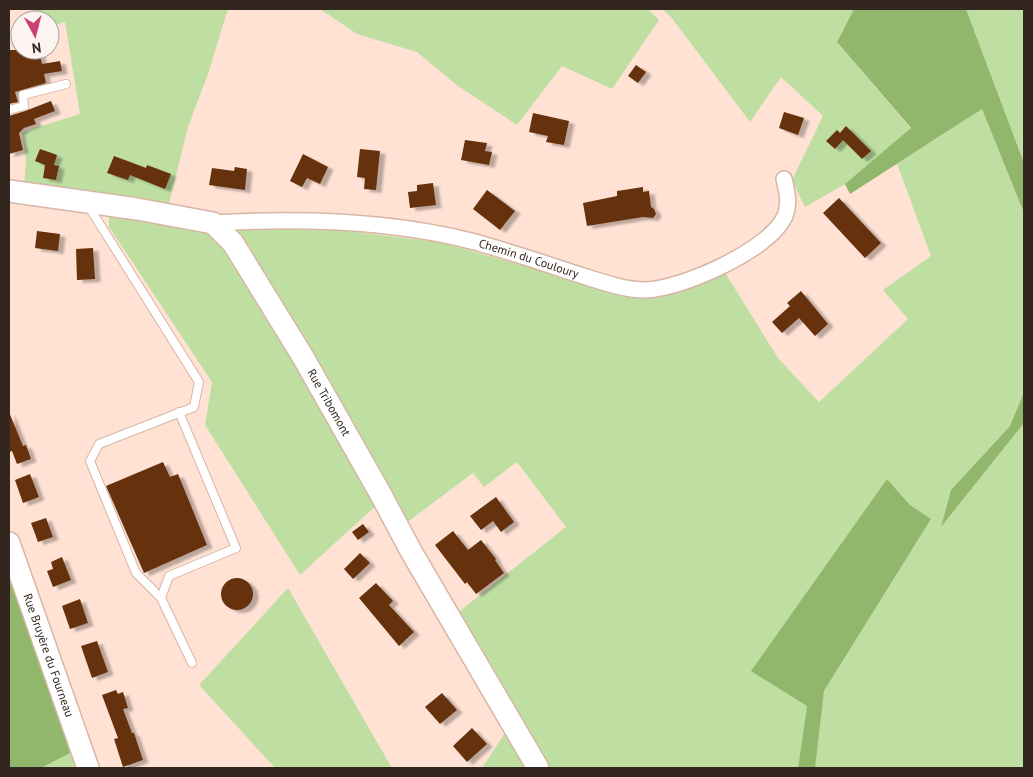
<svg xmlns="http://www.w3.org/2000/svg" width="1033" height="777" font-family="'PT Sans',sans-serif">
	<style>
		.green { fill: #bfdfa2 }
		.forest { fill: #91b76c }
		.building { fill: #65300f; filter: url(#shadow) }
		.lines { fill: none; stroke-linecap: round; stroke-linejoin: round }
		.lane-casing { stroke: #d8b6a5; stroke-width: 10 }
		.street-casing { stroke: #d8b6a5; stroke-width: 18 }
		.secondary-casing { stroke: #d8b6a5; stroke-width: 24 }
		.lane { stroke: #fff; stroke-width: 8 }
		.street { stroke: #fff; stroke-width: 15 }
		.secondary { stroke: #fff; stroke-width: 21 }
		.labels { text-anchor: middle; stroke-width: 5; stroke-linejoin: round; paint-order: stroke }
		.street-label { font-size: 12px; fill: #33261f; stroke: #fcf4f1 }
	</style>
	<defs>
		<filter id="shadow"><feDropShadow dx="5.5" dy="3" stdDeviation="1" flood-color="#0004"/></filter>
	</defs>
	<rect width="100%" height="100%" fill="#ffe2d4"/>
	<!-- green -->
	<g class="green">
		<path d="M33,9H228L208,74L188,127L169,204L24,185L26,161L22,132L80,114L65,22L50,26V20H35Z"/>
		<path d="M320,9H648L659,20L612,89L562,66L517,125L458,86L417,52L357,34Z"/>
		<path d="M662,9H854L837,42L911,129L845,184L805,207L792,180L823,116L781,77L750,122L671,17Z"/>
		<path d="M966,9H1024V163Z"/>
		<path d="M982,109L1024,213V392L1010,426L951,490L942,526L1024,423V768H812L824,691L931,519L910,505L887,479L752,671L807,706L798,768H547L456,614L566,527L517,462L484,487L473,473L405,524L249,246L235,233L240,226L330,229L439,242L603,288L694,285L726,274L778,358L819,402L908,319L883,290L931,256L897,164Z"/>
		<path d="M109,212L192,224L228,245L380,502L300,575L205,425L212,382L109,227Z"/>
		<path d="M288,588L392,768H275L199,685Z"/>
		<path d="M509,727L532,768H482Z"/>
		<path d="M74,751L80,768H41Z"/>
	</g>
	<!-- forest -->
	<g class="forest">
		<path d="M854,9H966L1024,163V213L982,109L850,194L845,184L911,128L837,42Z"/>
		<path d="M1024,392V423L941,527L951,490L1010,426Z"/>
		<path d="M887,479L910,505L931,519L824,691L815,768H798L807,706L751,671Z"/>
		<path d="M9,569L74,751L41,768H9Z"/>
	</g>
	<!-- building -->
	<g class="building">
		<path d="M9,50H39L42,64L60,61L62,71L44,74L46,83L15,92L18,102L9,104Z"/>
		<path d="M636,65L646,72L638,83L628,76Z"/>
		<path d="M51,101L55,111L34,119L36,124L24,128L19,133L23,150L9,154V116L25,111Z"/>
		<path d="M784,112L804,118L798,135L779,128Z"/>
		<path d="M533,113L569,121L564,145L546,142L548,136L529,132Z"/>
		<path d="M846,126L871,151L862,159L843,140L835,149L826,141L837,130L840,133Z"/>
		<path d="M465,140L487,143L485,151L492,152L489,165L461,160Z"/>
		<path d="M40,149L57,155L54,165L59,166L56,180L43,178L45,165L35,161Z"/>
		<path d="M360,149L380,151L376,190L364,189L365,178L357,177Z"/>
		<path d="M303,154L328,167L320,184L307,178L302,187L290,181Z"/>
		<path d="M114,156L146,168L147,165L171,174L165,189L130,175L128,180L107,173Z"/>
		<path d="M235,167L247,169L245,190L209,185L212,168L234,171Z"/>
		<path d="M433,183L436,205L410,208L408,192L417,191V185Z"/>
		<path d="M643,187V192L649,191L651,207L654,209L656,214L653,218L643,217L587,226L583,203L617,196V191Z"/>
		<path d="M487,190L515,211L500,230L473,209Z"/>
		<path d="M839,198L881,243L865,258L823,213Z"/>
		<path d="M37,231L60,234L58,251L35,248Z"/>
		<path d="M93,248L95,279L77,280L76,249Z"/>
		<path d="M801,291L828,324L815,336L799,318L782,333L772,322L790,306L787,303Z"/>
		<path d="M9,412L23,446L26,445L31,459L17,464L12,451L9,452Z"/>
		<path d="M163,462L170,477L178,474L207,545L144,573L106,486Z"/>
		<path d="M30,474L39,497L23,503L15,480Z"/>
		<path d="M496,497L514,522L501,532L493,521L481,530L470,516Z"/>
		<path d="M46,518L53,537L38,542L31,523Z"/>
		<path d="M363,524L369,532L358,540L352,532Z"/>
		<path d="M453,531L468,550L481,540L496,559L495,560L504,573L476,594L467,582L465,584L435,545Z"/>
		<path d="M360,553L370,563L353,579L344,569Z"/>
		<path d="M62,557L71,580L53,587L47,571L53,569L51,562Z"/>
		<circle cx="237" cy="594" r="16"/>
		<path d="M376,583L393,601L389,605L414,632L399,646L359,598Z"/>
		<path d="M80,599L88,623L70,629L62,606Z"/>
		<path d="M97,641L108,672L92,678L81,646Z"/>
		<path d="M116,690L118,694L123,692L128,708L123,709L132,733H134L143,760L123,767L114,739L118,738L102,695Z"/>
		<path d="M442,693L457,710L440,724L425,707Z"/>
		<path d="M472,728L487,744L467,762L453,746Z"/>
	</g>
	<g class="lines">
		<defs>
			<g id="lane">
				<path d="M9,110L24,106L23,95L66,84"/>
				<path d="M89,207L199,382L194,407L99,444L90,461L136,573L161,598L192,663"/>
				<path d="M161,598L169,576L236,548L179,412"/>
			</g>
			<g id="street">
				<path id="s1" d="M213,223C297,218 389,220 471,241C509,251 546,264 583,276C603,282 624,290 645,290C682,289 770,250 785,216C790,203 787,192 784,179"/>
			</g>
			<g id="secondary">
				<path id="s2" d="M9,191L137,209L213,223L233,243L303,357L380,493L412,553L538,768"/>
				<path id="s3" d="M9,543L88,768"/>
			</g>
		</defs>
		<!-- lane casing -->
		<use href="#lane" class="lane-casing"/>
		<!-- street casing -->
		<use href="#street" class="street-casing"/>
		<!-- secondary casing -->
		<use href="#secondary" class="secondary-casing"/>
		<!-- lane -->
		<use href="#lane" class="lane"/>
		<!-- street -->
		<use href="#street" class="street"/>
		<!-- secondary -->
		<use href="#secondary" class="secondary"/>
	</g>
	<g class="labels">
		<!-- street labels -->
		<g class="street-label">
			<text dy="4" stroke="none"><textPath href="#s1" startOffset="320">Chemin du Couloury</textPath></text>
			<text dy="4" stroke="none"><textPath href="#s2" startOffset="421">Rue Tribomont</textPath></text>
			<text dy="4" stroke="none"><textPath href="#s3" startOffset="119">Rue Bruyère du Fourneau</textPath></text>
		</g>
	</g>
	<!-- border -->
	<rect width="1033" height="777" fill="none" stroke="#33261f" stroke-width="20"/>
	<!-- north arrow -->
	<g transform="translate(35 35) rotate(173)"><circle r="24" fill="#fcf4f1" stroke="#aca29d"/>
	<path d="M0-4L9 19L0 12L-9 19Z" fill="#cc4175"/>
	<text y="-8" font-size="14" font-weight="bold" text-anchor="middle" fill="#33261f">N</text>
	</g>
</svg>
